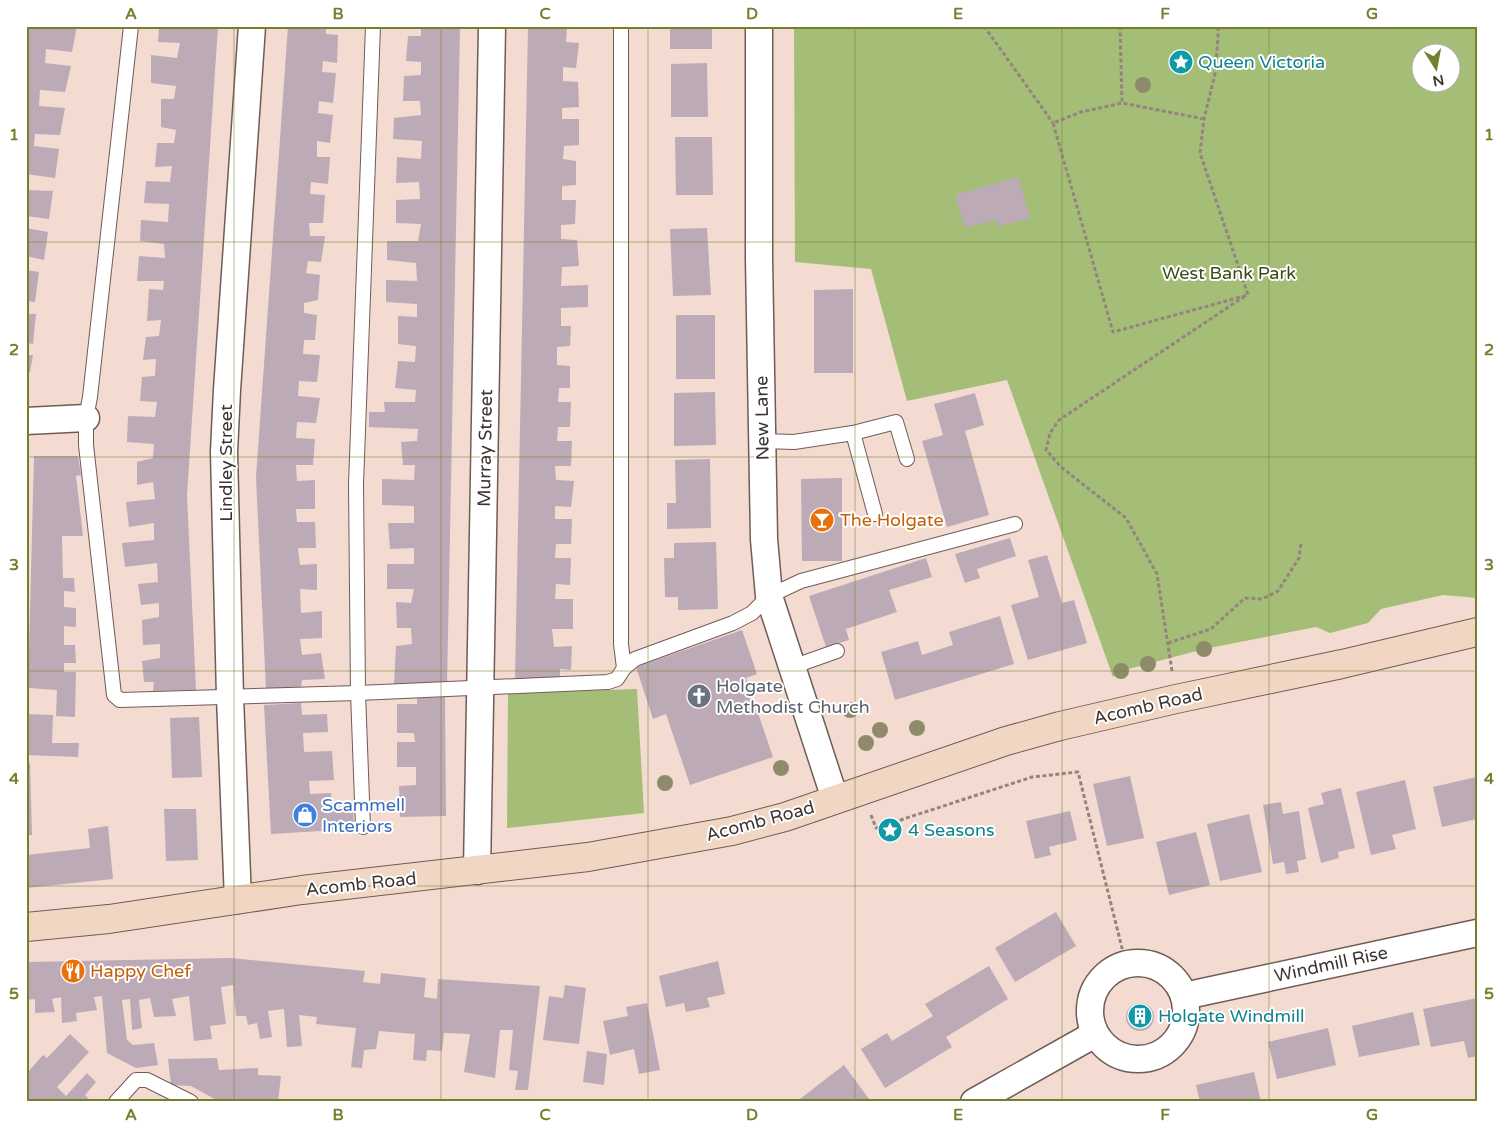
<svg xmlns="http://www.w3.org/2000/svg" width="1503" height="1128" font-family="'Varela Round',sans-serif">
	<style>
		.green { fill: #a5be77; fill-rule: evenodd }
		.building { fill: #bdaab7 }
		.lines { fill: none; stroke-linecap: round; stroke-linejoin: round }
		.service-casing { stroke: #705c55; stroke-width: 16 }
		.minor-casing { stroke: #705c55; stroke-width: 29 }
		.secondary-casing { stroke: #705c55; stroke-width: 30 }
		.path { stroke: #94847e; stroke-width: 3; stroke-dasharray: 4 2.5; stroke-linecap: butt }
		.service { stroke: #fff; stroke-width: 14 }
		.minor { stroke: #fff; stroke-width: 26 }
		.secondary { stroke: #f2d6c4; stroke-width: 28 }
		.tree { fill: #8d8b6a }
		.grid { fill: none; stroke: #767f2b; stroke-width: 1; stroke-opacity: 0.55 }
		.labels { text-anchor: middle; stroke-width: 4; stroke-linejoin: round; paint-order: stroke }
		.culture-label { font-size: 18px; fill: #0d838f; stroke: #fff; text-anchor: start }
		.park-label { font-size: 18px; fill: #3a4a15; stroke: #fff }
		.street-label { font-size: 18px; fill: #3e3532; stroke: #fff }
		.food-label { font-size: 18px; fill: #c56008; stroke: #fff; text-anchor: start }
		.worship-label { font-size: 18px; fill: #5b616d; stroke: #fff; text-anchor: start }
		.shop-label { font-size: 18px; fill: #366cbe; stroke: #fff; text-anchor: start }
		.neatline { fill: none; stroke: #767f2b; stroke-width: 2 }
		.grid-label { font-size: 16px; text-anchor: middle; font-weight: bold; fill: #767f2b }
	</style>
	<rect width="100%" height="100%" fill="#f3dbd2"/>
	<!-- green -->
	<g class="green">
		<path d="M794,26H1477V598L1443,595L1381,609L1368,623L1330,633L1316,627L1204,649L1121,671L1113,677L1007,380L907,401L871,269L795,262ZM1420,52H1450V82H1420Z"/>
		<path d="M637,689L644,813L507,828L508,693Z"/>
	</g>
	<!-- building -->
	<g class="building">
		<path d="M26,26H77L72,52L46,49L45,63L71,66L65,92L40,90L39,106L65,108L60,135L35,134L34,146L59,149L55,178L26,174Z"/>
		<path d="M159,26H218L187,495L196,690L153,691L154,682H144L142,661L160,658V644L143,645L142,620L159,617V603L141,605L138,584L158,582L157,563L125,567L122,543L154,540V523L129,527L126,502L155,499L153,482L137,485V462L153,458L154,444L127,442L128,416L155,417L157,402L140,401L142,377L155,376L156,359L143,360L146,337L159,336L161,320L147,321L149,289L163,290L164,281H137L139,256L165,258L164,244L140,241L141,220L168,222L169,204L144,203L146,181L170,182L172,166L155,167L157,143H174L176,130L161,127V99H174L176,86L151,83V55L177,58L180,43L158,42Z"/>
		<path d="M288,26H326V34L338,35L337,63L323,61L322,72L336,73L333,103L319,101L318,113L333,115L330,143L317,141V157H330L328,184L311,182L310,194L325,195L323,223H309L310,236H325L321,262L308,261L306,273L320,275L318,300L304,303V313L317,315L315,340H304L303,354L320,355L317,382L299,381L298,396L320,398L316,423L297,422L296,438L315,439L313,465H296L297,481L315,480V509H296L297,522H315L316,548H298L300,565L317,564V590L300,589L301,613L322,611V638L300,639L302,655L321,653L325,679L302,680L301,688L266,690L256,477Z"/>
		<path d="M421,26H460L447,686L394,684L396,646L412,644L411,628H397L396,602L411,603L414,589H387V564H414V548L390,549L388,523H414V506L382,505V479L414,480L415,465H403L401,442L417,441L418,429L369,427V412H385L384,402H415L416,390L395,388L398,361L415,362L416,346L398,344V316L417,317V304L386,302V280L417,281L416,263L387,260V241H418L421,224L396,223V200L420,199L419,182L396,183L397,157L421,159L422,141L393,139L394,118L421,115L420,101H403L404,76L421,75V62L406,61L408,36H421Z"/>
		<path d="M528,26H567L566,42L579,43L576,68L563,67V81L578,82L579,107L562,108V119H579V145L564,146L563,159L576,161V185L562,186V200H576L575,224L561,225V239L577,240L579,266L562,267L561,286L588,285V307L561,308V326H571L570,346L557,347V365L570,366V388H559L558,402H571L570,427H558L557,441H572L571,466H555L556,480L574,481L571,507L555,506V519H572L571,544H556L555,558H571L570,585L556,584L555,599H573V629H552L554,647L572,646L571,670L560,669V678H515Z"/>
		<rect x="670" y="26" width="42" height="23"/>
		<path d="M707,63L708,117H671V64Z"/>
		<path d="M675,137H712L713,195H676Z"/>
		<path d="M1018,177L1030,218L998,227L996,220L965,228L955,195Z"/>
		<path d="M26,190L53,191L49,219L26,216Z"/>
		<path d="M26,228L48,232L44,260L26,256Z"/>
		<path d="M707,228L711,295L673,296L670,229Z"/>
		<path d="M26,270L39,272L35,302L26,301Z"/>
		<path d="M853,289V373H814V290Z"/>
		<path d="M26,314H36L33,344L26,343Z"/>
		<rect x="676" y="315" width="39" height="64"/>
		<path d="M26,355H33L30,372H26Z"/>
		<path d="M715,392L716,445L674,446V393Z"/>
		<path d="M975,393L984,425L965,431L989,515L947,527L922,441L943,435L934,404Z"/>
		<path d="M34,456H78L81,475L76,476L83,536H62L63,578H74L75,592L64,591V607L76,608V627L64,626V645H75L76,663H64V672H76L75,717L56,716L57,690L28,688Z"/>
		<path d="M710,459L711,528L667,529V503H676L675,460Z"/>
		<path d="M842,478V561H802L801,479Z"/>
		<path d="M1010,538L1016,556L977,569L980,578L965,583L955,554Z"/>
		<path d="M716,542L718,609L678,610V597H665L664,558H674V543Z"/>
		<path d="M1047,555L1062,603L1074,600L1087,643L1028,660L1011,605L1039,597L1028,560Z"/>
		<path d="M926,558L932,577L889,590L897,612L846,629L849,640L826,647L809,596Z"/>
		<path d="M1000,616L1014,664L895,700L881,652L918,641L922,655L953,645L949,632Z"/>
		<path d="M742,630L757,674L746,678L773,757L690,785L666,714L653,719L636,667Z"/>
		<path d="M445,697L446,816L400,817L399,786L416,785V767H397V742H415L414,733H397V704H417V698Z"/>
		<path d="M301,703L302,715L327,714L328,732L303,733L304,752L332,751L334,780L309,781L310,794L331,793L332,808L353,806L354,829L271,834L264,705Z"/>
		<path d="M26,714L53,715L52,743H79L78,757L26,755Z"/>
		<path d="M199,717L202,777L172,778L170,718Z"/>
		<path d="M26,763H30L32,835H26Z"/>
		<path d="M1130,776L1144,838L1107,846L1093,784Z"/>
		<path d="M1476,777L1477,819L1442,827L1433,787Z"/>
		<path d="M1405,780L1416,829L1392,835L1396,849L1371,855L1356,792Z"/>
		<path d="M1341,788L1355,848L1338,852L1339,858L1321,863L1308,808L1324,804L1321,793Z"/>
		<path d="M1281,802L1283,814L1299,811L1306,859L1297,861L1299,872L1286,874L1284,862L1273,864L1263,805Z"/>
		<path d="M164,809H196L198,860L166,861Z"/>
		<path d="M1070,811L1077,840L1049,847L1051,855L1035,859L1026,821Z"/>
		<path d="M1249,814L1262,872L1220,881L1207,824Z"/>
		<path d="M108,826L113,879L26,888V855L90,848L88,829Z"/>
		<path d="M1196,832L1210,885L1169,895L1156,842Z"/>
		<path d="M1056,912L1076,946L1015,982L995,948Z"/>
		<path d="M230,958L365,971L363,982L380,984L381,973L426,978L424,997L437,999L438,979L540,986L528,1090H515L518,1071L509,1070L513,1030H500L495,1078L464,1072L470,1034L444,1033L442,1051L427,1050L426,1061L413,1060L415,1034L379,1031L376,1049L364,1050L362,1068L351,1067L356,1028L316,1024L317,1017L299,1015L302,1046L287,1047L284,1009L268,1011L272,1037L260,1039L257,1023L248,1025L246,1016H236L233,985L221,987L226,1024L210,1026L212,1039L194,1041L189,996L172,999L176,1016L154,1017L150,998L139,1000L142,1028L132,1030L130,999L122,1000L127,1040L133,1045L154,1043L158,1065L136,1068L107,1053L102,996L94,997L97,1010L76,1013L77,1021L62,1023L61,997L52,999L55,1012L35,1013V999L26,1000V962Z"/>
		<path d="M718,961L725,994L707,998L710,1007L686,1012L684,1003L666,1007L659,976Z"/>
		<path d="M989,966L1008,999L946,1037L952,1047L885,1088L861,1049L887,1033L892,1041L933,1016L925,1004Z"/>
		<path d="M565,985L586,988L579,1044L543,1040L549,996L563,998Z"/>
		<path d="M1477,998V1056L1468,1058L1464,1041L1431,1047L1423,1009Z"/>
		<path d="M647,1003L660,1070L639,1074L634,1049L610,1055L603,1021L628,1016L626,1007Z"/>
		<circle cx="1140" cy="1017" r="14"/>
		<path d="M1413,1012L1420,1045L1359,1057L1352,1026Z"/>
		<path d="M1328,1028L1336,1065L1277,1079L1268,1042Z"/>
		<path d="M70,1034L89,1052L57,1087L66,1096L87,1073L96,1082L85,1095L90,1100L89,1102H26V1070L28,1072L43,1055L47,1058Z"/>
		<path d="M587,1051L607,1054L604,1085L583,1082Z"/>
		<path d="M217,1058L219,1070L258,1068V1075L281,1076L278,1102L218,1101L191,1086L171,1085L168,1059Z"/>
		<path d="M844,1065L869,1099L865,1102H796Z"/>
		<path d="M1254,1072L1261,1102H1200L1196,1085Z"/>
	</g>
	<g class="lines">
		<defs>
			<g id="service">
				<path d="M131,26L90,397L86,418V445L114,695L120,700L358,693L608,682L617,679L624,668L635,659L733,623L752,613L769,596L801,581L1015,524"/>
				<path d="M621,26V644L624,668"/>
				<path d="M853,433L896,422L907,459"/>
				<path d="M763,441L794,442L853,433L875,514"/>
				<path d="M792,667L837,651"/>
				<path d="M363,827L358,693L356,484L373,26"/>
				<path d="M116,1102L136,1080H147L191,1102"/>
			</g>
			<g id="minor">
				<path d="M759,26V259L764,539L769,596L835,799"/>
				<path d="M26,421L86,418"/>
				<path d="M477,871L492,26"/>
				<path d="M238,900L230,697L224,452L227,390L252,26"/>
				<circle cx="1138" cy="1011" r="48"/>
				<path d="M1184,996L1477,933"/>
				<path d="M974,1102L1095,1034"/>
			</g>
			<path id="secondary" d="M26,927L109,919L302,890L588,857L732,831L785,817L1006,741L1060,726L1176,699L1342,664L1477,632"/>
		</defs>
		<!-- service casing -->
		<use href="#service" class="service-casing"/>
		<!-- minor casing -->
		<use href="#minor" class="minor-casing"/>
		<!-- secondary casing -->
		<use href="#secondary" class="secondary-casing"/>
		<!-- path -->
		<g class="path">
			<path d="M984,26L1053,123"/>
			<path d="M1120,26L1122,103"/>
			<path d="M1204,119L1122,103L1081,112L1053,123L1113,332L1248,295L1200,153L1204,119L1215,74L1218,37V26"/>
			<path d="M1168,643L1211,629L1245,598L1262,599L1278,591L1299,558L1301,543"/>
			<path d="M1172,671L1157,574L1126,518L1061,467L1046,450L1050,433L1059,420L1245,296"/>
			<path d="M871,815L876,828L1032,777L1078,772L1126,964"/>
		</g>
		<!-- service -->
		<use href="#service" class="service"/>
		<!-- minor -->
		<use href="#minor" class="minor"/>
		<!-- secondary -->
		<use href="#secondary" class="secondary"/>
	</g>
	<!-- trees -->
	<g class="tree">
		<circle cx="1143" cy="85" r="8"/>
		<circle cx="1204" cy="649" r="8"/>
		<circle cx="1148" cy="664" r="8"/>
		<circle cx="1121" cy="671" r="8"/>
		<circle cx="850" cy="710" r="8"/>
		<circle cx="917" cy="728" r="8"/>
		<circle cx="880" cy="730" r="8"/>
		<circle cx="866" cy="743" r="8"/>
		<circle cx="781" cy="768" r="8"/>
		<circle cx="665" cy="783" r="8"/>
	</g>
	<!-- grid -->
	<path class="grid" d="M234,26V1102M441,26V1102M648,26V1102M855,26V1102M1062,26V1102M1269,26V1102M26,242H1477M26,457H1477M26,671H1477M26,886H1477"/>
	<!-- icons -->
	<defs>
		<symbol id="sight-disc" viewBox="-11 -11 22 22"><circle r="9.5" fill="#0f9aa8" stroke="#fff"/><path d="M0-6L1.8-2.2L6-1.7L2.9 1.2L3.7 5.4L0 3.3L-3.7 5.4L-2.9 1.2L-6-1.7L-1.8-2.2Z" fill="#fff"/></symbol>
		<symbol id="bar-disc" viewBox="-11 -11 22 22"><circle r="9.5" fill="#e8710a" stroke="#fff"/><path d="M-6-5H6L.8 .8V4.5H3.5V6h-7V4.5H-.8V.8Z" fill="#fff"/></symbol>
		<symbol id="church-disc" viewBox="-11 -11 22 22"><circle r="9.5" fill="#6b7280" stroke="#fff"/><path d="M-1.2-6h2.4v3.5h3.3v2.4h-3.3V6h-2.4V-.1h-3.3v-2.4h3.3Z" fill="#fff"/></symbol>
		<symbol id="shop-disc" viewBox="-11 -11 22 22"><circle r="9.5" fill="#3f7fe0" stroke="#fff"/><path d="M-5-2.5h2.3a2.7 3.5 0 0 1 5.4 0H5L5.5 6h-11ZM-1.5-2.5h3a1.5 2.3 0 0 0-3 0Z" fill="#fff"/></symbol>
		<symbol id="restaurant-disc" viewBox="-11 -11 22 22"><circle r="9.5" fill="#e8710a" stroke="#fff"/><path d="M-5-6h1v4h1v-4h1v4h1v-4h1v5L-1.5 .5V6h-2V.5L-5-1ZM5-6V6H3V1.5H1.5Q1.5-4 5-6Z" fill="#fff"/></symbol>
		<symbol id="building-disc" viewBox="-11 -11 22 22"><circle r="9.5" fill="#0f9aa8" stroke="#fff"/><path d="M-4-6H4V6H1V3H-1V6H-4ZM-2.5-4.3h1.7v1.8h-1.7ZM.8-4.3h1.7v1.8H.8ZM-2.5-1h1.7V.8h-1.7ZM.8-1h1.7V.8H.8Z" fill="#fff"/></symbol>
	</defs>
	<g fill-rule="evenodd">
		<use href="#sight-disc" x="1167" y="48" width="28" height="28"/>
		<use href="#bar-disc" x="808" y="506" width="28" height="28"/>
		<use href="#church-disc" x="685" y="682" width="28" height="28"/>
		<use href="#shop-disc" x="291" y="801" width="28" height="28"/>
		<use href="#sight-disc" x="876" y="816" width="28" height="28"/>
		<use href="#restaurant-disc" x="59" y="957" width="28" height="28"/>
		<use href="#building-disc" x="1126" y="1002" width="28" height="28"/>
	</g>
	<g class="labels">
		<!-- culture labels -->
		<g class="culture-label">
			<text x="1198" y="68">Queen Victoria</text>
			<text x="908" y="836">4 Seasons</text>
			<text x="1158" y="1022">Holgate Windmill</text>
		</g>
		<!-- park labels -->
		<g class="park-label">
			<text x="1229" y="279">West Bank Park</text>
		</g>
		<!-- street labels -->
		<g class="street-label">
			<text transform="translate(762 418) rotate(-91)" y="6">New Lane</text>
			<text transform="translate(485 448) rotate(-89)" y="6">Murray Street</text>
			<text transform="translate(226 463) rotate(-90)" y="6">Lindley Street</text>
			<text transform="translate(1148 706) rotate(-13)" y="6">Acomb Road</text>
			<text transform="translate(760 821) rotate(-15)" y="6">Acomb Road</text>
			<text transform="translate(361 884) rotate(-6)" y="6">Acomb Road</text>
			<text transform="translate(1331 964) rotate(-12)" y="6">Windmill Rise</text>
		</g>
		<!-- food labels -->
		<g class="food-label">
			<text x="840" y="526">The Holgate</text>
			<text x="90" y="977">Happy Chef</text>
		</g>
		<!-- worship labels -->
		<g class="worship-label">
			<text x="716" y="692">Holgate<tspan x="716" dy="21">Methodist Church</tspan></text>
		</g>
		<!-- shop labels -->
		<g class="shop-label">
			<text x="322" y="811">Scammell<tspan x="322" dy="21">Interiors</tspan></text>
		</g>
	</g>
	<!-- border -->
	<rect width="1503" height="1128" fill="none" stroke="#ffffff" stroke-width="55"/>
	<!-- north arrow -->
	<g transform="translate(1436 68) rotate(169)"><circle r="24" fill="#ffffff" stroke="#b2aead"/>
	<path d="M0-4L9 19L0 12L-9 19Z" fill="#767f2b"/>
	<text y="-8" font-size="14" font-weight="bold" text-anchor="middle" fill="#3e3532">N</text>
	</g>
	<rect x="28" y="28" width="1448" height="1072" class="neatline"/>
	<g class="grid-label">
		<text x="131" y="19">A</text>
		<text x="338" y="19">B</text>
		<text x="545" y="19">C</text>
		<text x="752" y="19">D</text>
		<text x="958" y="19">E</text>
		<text x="1165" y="19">F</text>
		<text x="1372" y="19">G</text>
		<text x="14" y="140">1</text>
		<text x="1489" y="140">1</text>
		<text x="14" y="355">2</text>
		<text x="1489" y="355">2</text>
		<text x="14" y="570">3</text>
		<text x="1489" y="570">3</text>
		<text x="14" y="784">4</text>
		<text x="1489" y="784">4</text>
		<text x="14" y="999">5</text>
		<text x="1489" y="999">5</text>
		<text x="131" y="1120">A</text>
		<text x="338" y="1120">B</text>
		<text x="545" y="1120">C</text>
		<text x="752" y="1120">D</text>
		<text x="958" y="1120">E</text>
		<text x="1165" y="1120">F</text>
		<text x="1372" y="1120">G</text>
	</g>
</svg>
